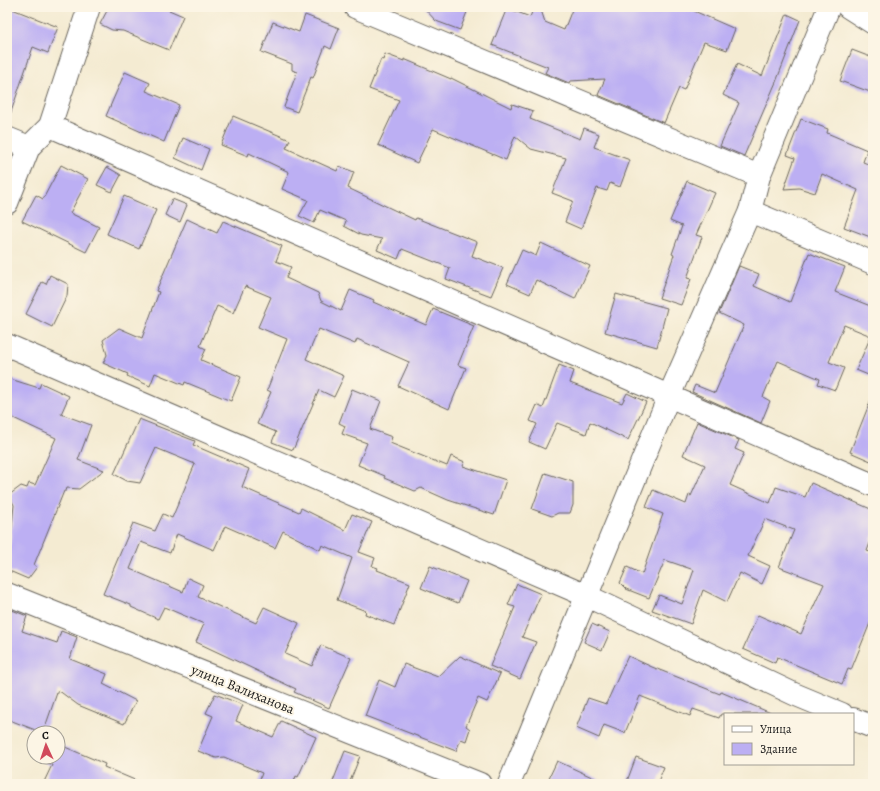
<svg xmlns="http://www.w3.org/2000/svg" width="880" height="791" font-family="Alegreya,serif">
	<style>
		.building { fill: #bcaff3 }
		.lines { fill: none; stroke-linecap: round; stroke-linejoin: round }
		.minor-casing { stroke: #68645c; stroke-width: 24 }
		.minor { stroke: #fff; stroke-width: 22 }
		.labels { text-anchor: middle; stroke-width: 4; stroke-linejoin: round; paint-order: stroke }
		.street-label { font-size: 14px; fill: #1c1c1c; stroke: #fcf5e5 }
	</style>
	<rect width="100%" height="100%" fill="#fcf5e5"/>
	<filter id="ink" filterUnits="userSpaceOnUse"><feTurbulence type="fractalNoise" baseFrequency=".025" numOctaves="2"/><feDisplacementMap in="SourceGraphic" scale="8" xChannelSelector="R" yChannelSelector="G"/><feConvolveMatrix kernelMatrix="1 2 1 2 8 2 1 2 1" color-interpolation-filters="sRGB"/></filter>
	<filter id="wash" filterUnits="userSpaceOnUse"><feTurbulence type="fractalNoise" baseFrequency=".012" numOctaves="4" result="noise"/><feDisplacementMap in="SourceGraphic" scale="16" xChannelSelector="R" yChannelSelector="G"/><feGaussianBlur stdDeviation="0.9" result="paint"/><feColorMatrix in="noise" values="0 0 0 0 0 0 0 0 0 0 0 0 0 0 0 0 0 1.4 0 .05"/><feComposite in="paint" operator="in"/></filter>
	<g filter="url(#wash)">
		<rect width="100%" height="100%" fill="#f4ebd2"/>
		<g id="blocks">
			<!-- building -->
			<g class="building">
				<path d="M7,7L58,27L48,53L33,47L10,115H7Z"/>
				<path d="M109,7H162L183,16L169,50L123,31L112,30L100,24Z"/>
				<path d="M423,7H469L460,30L436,21Z"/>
				<path d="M534,7H540L545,22L564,30L573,7H685L735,29L727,50L704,42L684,90L679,88L664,123L598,95L605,79L570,81L569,83L545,73L548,67L492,45L507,8L530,17Z"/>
				<path d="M787,14L800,20L776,82L744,156L720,146L739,103L723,95L737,64L762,76Z"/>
				<path d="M305,15L339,28L331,49L325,46L313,78L311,77L297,112L284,107L297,72L292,70V64L261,52L273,22L299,32Z"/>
				<path d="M852,50L873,58V93L840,81Z"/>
				<path d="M385,54L404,61V59L451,79V78L511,108L512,104L533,111L530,119L580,139L584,128L599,134L594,147L630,160L620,187L610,183L607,191L597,188L581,229L565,222L573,201L552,193L566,158L531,149L515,136L506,160L433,129L417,163L378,145L399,100L369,89L381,59L383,60Z"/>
				<path d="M125,72L150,83L146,91L179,105L164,142L106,116Z"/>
				<path d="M233,116L290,140L286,148L337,171L339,166L354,172L348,188L415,220L416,218L477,242L472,256L503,268L491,296L446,279L450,268L402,249L398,259L377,250L382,239L361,235L344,226L346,221L320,210L314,223L299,216L308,200L282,189L289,172L249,153L248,156L221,145Z"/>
				<path d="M801,119L828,129L827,133L867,150L863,162L868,164L872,154H873V238L844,227L858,190L822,174L815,193L799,188L784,189L795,158L787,155Z"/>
				<path d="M183,138L209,149L201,170L175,158Z"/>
				<path d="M61,165L88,179L70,213L99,227L86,252L22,221L36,195L43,199Z"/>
				<path d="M107,167L121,175L112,192L97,185Z"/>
				<path d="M687,181L715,193L696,235L702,237L687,278L691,279L681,305L659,298L674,255L672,254L682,226L670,221Z"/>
				<path d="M124,196L156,210L139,249L107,234Z"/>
				<path d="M172,199L187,205L180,222L165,215Z"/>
				<path d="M187,219L217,233L223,221L282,246L276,261L291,267L286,278L318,293L321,301L341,311L350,290L374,300L373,302L426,325L433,309L474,326L458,365L466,368L449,409L398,386L409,362L357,339L355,344L319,329L306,359L344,376L334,397L319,390L293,450L272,442L276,432L257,424L271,392L267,390L287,339L258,327L271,297L245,286L233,313L217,306L200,346L206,349L201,360L241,377L231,401L185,382L184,385L155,373L150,386L127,376L128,374L103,363L107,355L103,340L119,328L142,338L159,292L156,291Z"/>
				<path d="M541,243L590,266L575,299L536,280L530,294L507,284L522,250L536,256Z"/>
				<path d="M809,253L845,267L835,292L873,307V377L856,370L871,336L844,325L829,362L844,368L835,390L818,384L820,379L778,361L763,397L770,401L761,423L692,392L695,385L715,393L744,325L719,313L739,266L759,274L754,286L790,302Z"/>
				<path d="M50,275L68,284L67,296L52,327L26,314L42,282L46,284Z"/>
				<path d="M616,294L667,308L657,347L605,332Z"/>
				<path d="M559,365L574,371L570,383L622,403L627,393L646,402L628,440L590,422L586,434L557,423L545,449L529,442L537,424L530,421L537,405L543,408Z"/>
				<path d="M7,378L39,388L41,383L69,396L61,414L91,425L78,460L104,470L79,489L67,488L66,491H64L34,565L37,567L28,579L7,570V554L9,555L14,505L9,495L21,486L27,488L29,483L35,485L56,438L7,415Z"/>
				<path d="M352,389L381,401L370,429L392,437L390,443L447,466L451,456L465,462L463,466L506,480L494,515L448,500L421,488L415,491L384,478L385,476L358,465L367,443L342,434L345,426L339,423Z"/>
				<path d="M872,397H873V462L850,452Z"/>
				<path d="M139,419L195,441L193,445L249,469L242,487L299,512L301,508L345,530L352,514L372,522L359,552L375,558L372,566L378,568L377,570L410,583L394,625L365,614L366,611L337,600L352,558L322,545L320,550L283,531L275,548L225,526L214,550L177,534L170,553L141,542L130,569L183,592L188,578L203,585L198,597L256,623L264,607L299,623L285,654L312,666L321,645L351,658L329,708L294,692L296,689L196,642L204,624L164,607L158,619L131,607V605L103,594L133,523L155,531L163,514L172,518L195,464L156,448L140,483L127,481L114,474Z"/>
				<path d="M697,422L739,440L735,449L744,453L730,485L770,503L776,487L805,497L811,483L873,510V535L867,551L873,553V625L870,623L851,670L848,669L842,684L777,657L775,663L743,649L758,615L801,634L824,584L779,567L794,530L765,519L748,556L770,566L762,584L740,573L727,602L703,590L691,624L652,610L659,595L682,604L694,570L665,560L649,598L626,589L620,583L627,567L642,574L663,514L646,507L653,490L686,504L689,495L691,496L705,465L683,455Z"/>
				<path d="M545,473L573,482V505L570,513H558L552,516L532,509Z"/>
				<path d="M430,566L467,581L458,603L421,588Z"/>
				<path d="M517,584L541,594L522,637L536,642L520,679L490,666L515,607L508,605Z"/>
				<path d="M12,610L27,616L22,631L57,643L61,631L77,637L70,659L107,674L103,684L136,701L124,724L78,705L58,690L43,733L7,719V617Z"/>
				<path d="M592,624L610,632L602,650L584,642Z"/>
				<path d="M460,656L500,674L487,702L478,698L466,726L470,729L466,741L461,739L456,751L365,716L379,680L395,687L404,664L438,677Z"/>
				<path d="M628,656L652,667L720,694L721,692L773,714H721L719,718L693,709L690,716L640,696L625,733L604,725L599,738L576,728L588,698L606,704Z"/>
				<path d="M215,694L243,705L236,721L273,737L281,721L316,737L298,777L296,776L293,784H258L262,773L224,757L216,758L198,751L213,716L206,713Z"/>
				<path d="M58,744L105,764L104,767L144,784H43L52,765L38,759L39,757H58Z"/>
				<path d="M345,751L360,756L349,784H332Z"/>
				<path d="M636,757L664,767L657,784H626Z"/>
				<path d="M557,761L607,784H546Z"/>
			</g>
		</g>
	</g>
	<g filter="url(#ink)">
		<use href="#blocks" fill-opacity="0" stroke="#68645c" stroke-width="1"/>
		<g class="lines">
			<defs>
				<g id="minor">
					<path d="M355,7L759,176"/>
					<path d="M848,7L873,23"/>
					<path d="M50,126L873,485"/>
					<path d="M7,138L29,147"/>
					<path d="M7,203L29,147L50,126L89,7"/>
					<path d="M750,211L873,263"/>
					<path d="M7,345L587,596L794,694L842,714"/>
					<path d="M7,594L480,784"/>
					<path d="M853,719L873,727"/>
					<path d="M509,784L669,396L750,211L759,176L829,7"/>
				</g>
			</defs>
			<!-- minor casing -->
			<use href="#minor" class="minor-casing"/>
			<!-- minor -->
			<use href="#minor" class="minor"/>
		</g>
	</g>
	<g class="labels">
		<!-- street labels -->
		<g class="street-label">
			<text transform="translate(243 689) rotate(22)" y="5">улица Валиханова</text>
		</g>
	</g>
	<!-- margin -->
	<rect width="880" height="791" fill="none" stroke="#fcf5e5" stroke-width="24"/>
	<!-- legend -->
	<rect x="724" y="713" width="130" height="52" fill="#fcf5e5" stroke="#a29e95"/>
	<rect x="732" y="726" width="20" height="6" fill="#ffffff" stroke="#a29e95"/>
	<text x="760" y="733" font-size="12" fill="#1c1c1c">Улица</text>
	<rect x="732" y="743" width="20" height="12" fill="#bcaff3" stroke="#a29e95"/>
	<text x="760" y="753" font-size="12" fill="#1c1c1c">Здание</text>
	<!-- north arrow -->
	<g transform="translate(46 745) rotate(357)"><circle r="19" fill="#fcf5e5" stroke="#a29e95"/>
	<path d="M0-3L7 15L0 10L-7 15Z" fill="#d1495b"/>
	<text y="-6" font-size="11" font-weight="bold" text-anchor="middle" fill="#1c1c1c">С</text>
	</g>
</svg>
